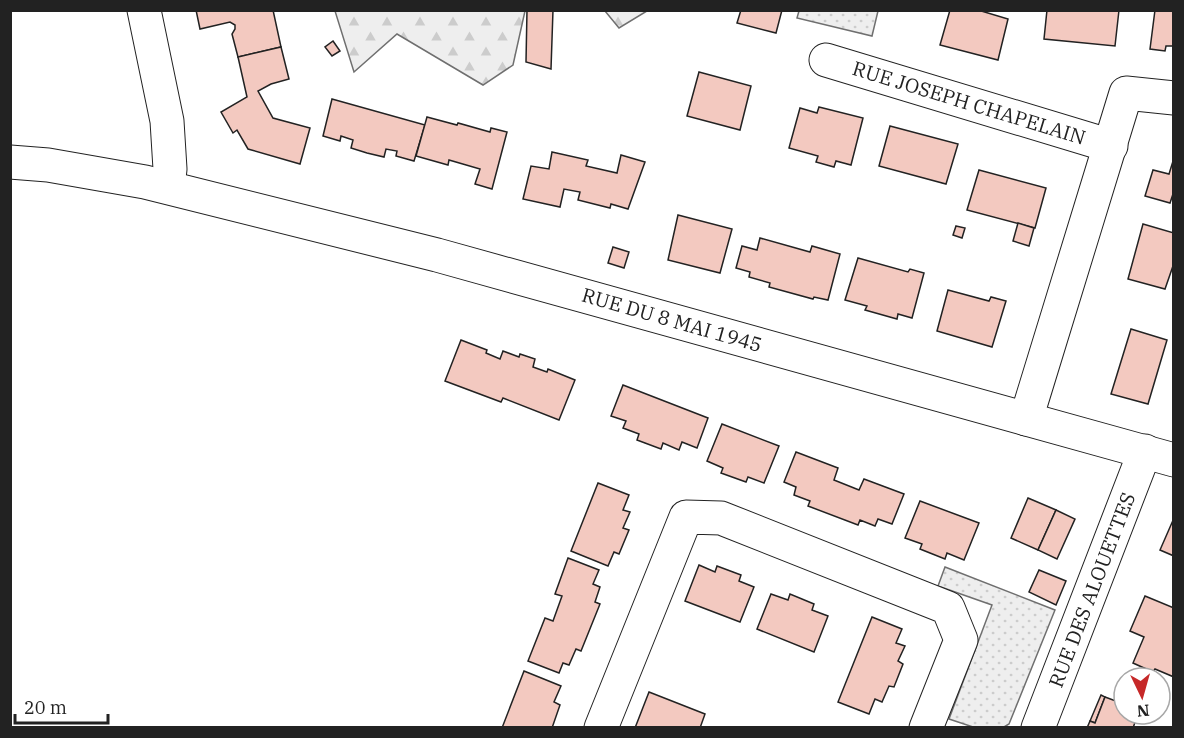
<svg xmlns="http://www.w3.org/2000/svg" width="1184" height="738" font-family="'IBM Plex Serif',serif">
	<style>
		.grass { fill: url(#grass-dots); stroke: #6f6f6f; stroke-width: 1.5 }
		.forest { fill: url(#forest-firs); stroke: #6f6f6f; stroke-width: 1.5 }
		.building { fill: #f3c9c0; stroke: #222; stroke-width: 1.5 }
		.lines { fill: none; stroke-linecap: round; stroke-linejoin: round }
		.minor-casing { stroke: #222; stroke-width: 35 }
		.major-casing { stroke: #222; stroke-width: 35 }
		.minor { stroke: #fff; stroke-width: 33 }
		.major { stroke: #fff; stroke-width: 33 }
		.labels { text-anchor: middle; stroke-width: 4.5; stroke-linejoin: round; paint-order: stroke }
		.street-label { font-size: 20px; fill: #222; stroke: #fff }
	</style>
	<defs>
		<pattern id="grass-dots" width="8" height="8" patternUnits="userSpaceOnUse" patternTransform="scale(1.5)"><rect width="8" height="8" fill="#eee"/><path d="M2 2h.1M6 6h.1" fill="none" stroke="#ccc" stroke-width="1.8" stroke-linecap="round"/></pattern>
		<pattern id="forest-firs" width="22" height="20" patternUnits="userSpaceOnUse" patternTransform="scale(1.5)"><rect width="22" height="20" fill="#eee"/><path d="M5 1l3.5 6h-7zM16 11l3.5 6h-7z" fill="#ccc"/></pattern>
	</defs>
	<rect width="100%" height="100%" fill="#fff"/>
	<!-- grass -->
	<g class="grass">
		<path d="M799,11V10L878,11L872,36L797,18Z"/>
		<path d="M945,567L1055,610L1009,724L1004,727H973L949,719L992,605L938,586Z"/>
	</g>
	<!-- forest -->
	<g class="forest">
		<path d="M335,11V10L525,11L513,65L483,85L397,34L354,72Z"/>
		<path d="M605,11H647L619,28Z"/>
	</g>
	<!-- building -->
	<g class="building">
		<path d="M196,10H273L281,47L238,57L232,34L235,29V25L230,22L200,29Z"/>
		<path d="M527,10H553L551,69L526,62Z"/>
		<path d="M741,10H782L776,33L737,23Z"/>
		<path d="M950,10H978L1008,19L998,60L940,45Z"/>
		<path d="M1047,10H1119L1115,46L1044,39Z"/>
		<path d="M1155,10H1174V46H1166L1165,51L1150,49Z"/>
		<path d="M333,41L340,51L332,56L325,47Z"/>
		<path d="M281,47L289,79L271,84L258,91L273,118L310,128L300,164L248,149L237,130L233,133L221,112L247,97L238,57Z"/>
		<path d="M699,72L751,86L740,130L687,116Z"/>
		<path d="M332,99L425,125L414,161L396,156L397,151L386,149L384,157L367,153L351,148L353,140L341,136L340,141L323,136Z"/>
		<path d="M819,107L863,118L851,165L836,161L834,167L816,162L818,156L789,148L800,108L817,113Z"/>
		<path d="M427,117L457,125L458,123L490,132L491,128L507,132L492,189L475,184L480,169L449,160L448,165L416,156Z"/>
		<path d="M890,126L958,144L946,184L879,166Z"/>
		<path d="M552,152L588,160L586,166L617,173L621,155L645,162L628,209L611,204L610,208L578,200L580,192L564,189L560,207L523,199L531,166L549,169Z"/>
		<path d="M1174,158V191L1170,203L1145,196L1153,170L1169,174Z"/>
		<path d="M979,170L1046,188L1035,228L967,210Z"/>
		<path d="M678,215L732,229L720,273L668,260Z"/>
		<path d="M1018,223L1034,228L1029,246L1013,241Z"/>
		<path d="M1143,224L1174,233V263L1165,289L1128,279Z"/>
		<path d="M956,226L965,228L962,238L953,235Z"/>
		<path d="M760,238L810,252L812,246L840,254L828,300L814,297L813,299L769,287L770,283L749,277L750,272L736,268L742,246L757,250Z"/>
		<path d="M613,247L629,252L624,268L608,263Z"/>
		<path d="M858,258L908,272L910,269L924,273L912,318L898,314L897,319L865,310L867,306L845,300Z"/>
		<path d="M948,290L989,301L991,297L1006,301L992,347L937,331Z"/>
		<path d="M1131,329L1167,340L1148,404L1111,394Z"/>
		<path d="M461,340L487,350L486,353L500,359L503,351L519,357L520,354L535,359L533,367L547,372L548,369L575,380L559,420L503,398L501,402L445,381Z"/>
		<path d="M623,385L708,418L697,448L682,442L679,450L663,443L661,449L637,440L639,434L623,428L626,421L611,416Z"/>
		<path d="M722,424L779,446L764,483L748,477L746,482L721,473L723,468L707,461Z"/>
		<path d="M796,452L838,468L834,480L859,490L864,479L904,494L892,524L878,519L875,526L860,520L858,525L808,506L810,501L794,495L796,487L784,482Z"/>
		<path d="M598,483L629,495L623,510L630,512L623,528L629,530L619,554L614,552L608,566L571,551Z"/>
		<path d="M1028,498L1056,510L1038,550L1011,538Z"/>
		<path d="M920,501L979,523L964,560L947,553L945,559L920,549L922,544L905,538Z"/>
		<path d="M1056,510L1075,519L1057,559L1038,550Z"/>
		<path d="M1174,518V556L1160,550Z"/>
		<path d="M568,558L599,570L593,584L600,587L595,602L600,604L581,651L576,649L569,665L563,663L559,673L528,661L545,618L553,621L562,596L555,594Z"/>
		<path d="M699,565L715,572L717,566L741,575L739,581L754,587L740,622L685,601Z"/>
		<path d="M1039,570L1066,581L1056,605L1029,592Z"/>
		<path d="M771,594L788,600L790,594L814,604L812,610L828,616L814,652L757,629Z"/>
		<path d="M1145,596L1174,608V677L1155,669L1153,672L1133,663L1144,637L1130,631Z"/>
		<path d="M872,617L902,629L896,643L905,646L898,661L903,664L894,687L889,686L882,702L875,699L869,714L838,702Z"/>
		<path d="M524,671L561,686L554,702L560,705L552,728H502Z"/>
		<path d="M649,692L705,714L700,728H635Z"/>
		<path d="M1101,695L1105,697L1095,723L1090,721Z"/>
		<path d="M1105,697L1124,704V714H1138L1133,728H1087L1090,721L1095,723Z"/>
	</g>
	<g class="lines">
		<defs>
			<g id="minor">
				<path d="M144,10L167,121L170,169L168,187"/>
				<path d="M826,60L1111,146"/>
				<path d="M1026,419L1126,93L1174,98"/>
				<path d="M601,728L686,517L721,518L948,608L961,640L926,728"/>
				<path d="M1038,728L1145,451"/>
			</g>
			<path id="major" d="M10,162L48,165L145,182L437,255L1174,460"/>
		</defs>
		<!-- minor casing -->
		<use href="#minor" class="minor-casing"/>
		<!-- major casing -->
		<use href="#major" class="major-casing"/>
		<!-- minor -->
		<use href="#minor" class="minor"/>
		<!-- major -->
		<use href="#major" class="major"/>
	</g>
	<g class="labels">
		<!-- street labels -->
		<g class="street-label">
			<text transform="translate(969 103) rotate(17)" y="7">RUE JOSEPH CHAPELAIN</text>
			<text transform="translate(672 320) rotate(16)" y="7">RUE DU 8 MAI 1945</text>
			<text transform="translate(1092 590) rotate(-69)" y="7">RUE DES ALOUETTES</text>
		</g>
	</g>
	<!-- border -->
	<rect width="1184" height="738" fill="none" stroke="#222222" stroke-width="24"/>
	<!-- north arrow -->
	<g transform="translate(1142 696) rotate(175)"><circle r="28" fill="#ffffff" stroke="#a7a7a7" stroke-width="1.5"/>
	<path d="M0-4.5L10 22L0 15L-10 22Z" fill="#c62828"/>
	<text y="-9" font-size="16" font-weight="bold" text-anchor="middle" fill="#222222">N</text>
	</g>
	<!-- scale -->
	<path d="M15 714v9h93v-9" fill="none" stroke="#222222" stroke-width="3"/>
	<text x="24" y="714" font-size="18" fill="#222222" stroke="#ffffff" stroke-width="4.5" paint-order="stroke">20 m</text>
</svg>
